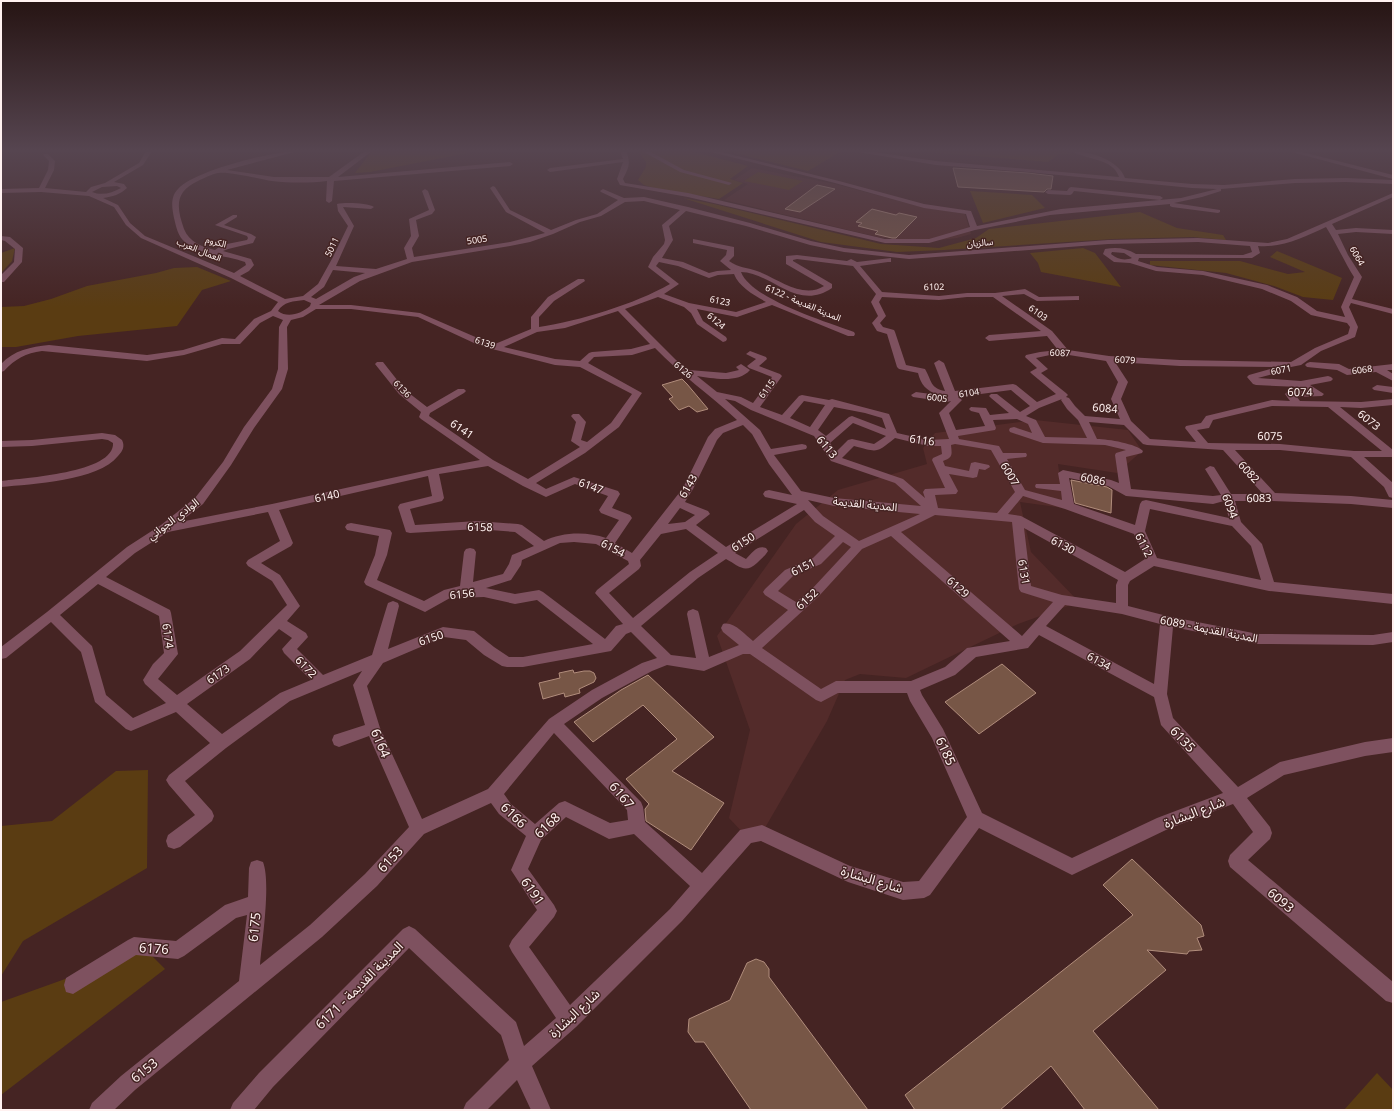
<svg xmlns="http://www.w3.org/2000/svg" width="1394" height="1111" font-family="'Noto Sans','Noto Sans Arabic',sans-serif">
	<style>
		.built { fill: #532b2a }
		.green { fill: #5a3c12 }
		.building { fill: #775646; stroke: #b18d7c }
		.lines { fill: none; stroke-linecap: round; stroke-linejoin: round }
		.minor { fill: #7e515f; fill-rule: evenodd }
		.labels { text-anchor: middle; stroke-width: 3; stroke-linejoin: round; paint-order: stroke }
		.far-street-label { font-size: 9px; fill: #fff1f0; stroke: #452423 }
		.street-label { font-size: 11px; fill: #fff1f0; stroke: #452423 }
		.near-street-label { font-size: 13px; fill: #fff1f0; stroke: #452423 }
	</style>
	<rect width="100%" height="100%" fill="#452423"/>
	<!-- built -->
	<g class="built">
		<path d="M752,168L835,184L922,207L965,214L971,234L957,238L939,240H910L882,238L724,200L748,184L734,180Z"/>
		<path d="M1035,420L1128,430L1142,451L1117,473L1058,464L1064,508L1020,502L1031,552L1079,602L1018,624L906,678L860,674L845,680L827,721L762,833L746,836L729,818L750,730L717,636L796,524L838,490L927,464L923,448L935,433Z"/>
	</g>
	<!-- green -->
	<g class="green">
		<path d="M372,151H466L468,153L370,172L355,173Z"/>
		<path d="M638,151H691L748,166L730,179L743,183L719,199L654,188L644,185L638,180L646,167V162Z"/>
		<path d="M726,151H835L840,152L808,171Z"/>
		<path d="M916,151H1063L1072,154H1059L1048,162Z"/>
		<path d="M758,172L803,181L789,190L744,181Z"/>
		<path d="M970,191L1032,195L1045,208L983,223Z"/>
		<path d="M683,198L714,204L881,244L939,248L976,238L989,229L1140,212L1177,228L1223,235L1226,240L1193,237L1113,239L944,250L897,252L821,242Z"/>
		<path d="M15,248L12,261L1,273V253Z"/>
		<path d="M1083,248L1095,253L1121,287L1041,272L1038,263L1030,253Z"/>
		<path d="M1277,251L1342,278L1333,300L1303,297L1274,286L1226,273L1150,265V261H1240L1288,274L1305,272L1270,257Z"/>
		<path d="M197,267L231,281L202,290L177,326L78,336L16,347H1V307L24,306L51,299L87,286L156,273L174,268Z"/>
		<path d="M148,770L147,868L23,941L1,976V826L52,821L116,771Z"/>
		<path d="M146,950L165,969L1,1095V1002Z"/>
		<path d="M1377,1073L1393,1090V1110H1344Z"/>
	</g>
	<!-- building -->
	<g class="building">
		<path d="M953,168L1028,173L1053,176L1051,189H1047L1044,192L958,187Z"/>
		<path d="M817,185L835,189L800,212L785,209Z"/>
		<path d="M872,209L896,215L899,213L917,217L896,238H892L875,234L878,231L858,226L862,223L856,222Z"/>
		<path d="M682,379L687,384L708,409L697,412L689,406L679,410L669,399L673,397L662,385Z"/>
		<path d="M1071,480L1107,487L1112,490L1111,513L1075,503Z"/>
		<path d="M1002,664L1036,693L979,734L945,702Z"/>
		<path d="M573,670L574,673L584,671H590L594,673L596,678L594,682L579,689L580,693L565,697L564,693L543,699L539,683L560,678L559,673Z"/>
		<path d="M648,675L714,737L672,771L724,803L691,850L646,821L645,809L649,804L626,779L677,739L643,705L593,742L574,722L621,690Z"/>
		<path d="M1132,859L1201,925L1204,936L1197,938L1202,950L1189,951L1187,954L1147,950L1166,970L1093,1031L1159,1110H1085L1051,1066L1000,1110H915L905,1095L1133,915L1103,885Z"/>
		<path d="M756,959L764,962L769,969V977L868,1110H751L704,1042H695L688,1032L689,1019L730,1000L747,963Z"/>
	</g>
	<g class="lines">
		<!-- minor -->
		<g class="minor">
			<path d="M146,151H152L143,165L114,182L124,184L127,188C121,194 112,197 103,198L118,205L130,223L145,236L234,273L246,265L245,262C226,255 202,256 185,242C178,237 176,226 174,218C172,208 170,197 178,189C194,171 273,151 298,151L227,170L274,177H329L365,151H372L338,177L510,162L513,164L510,166L334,181L332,201L329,203L326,201L327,181C310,183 290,183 272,181C260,179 228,171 218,173C212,174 204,178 198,181C175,192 176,206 184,229C189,242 202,247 215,250L222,245L247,240L248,238L247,236L215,225L233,215H237V217L224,225L251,234L256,237L253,243L228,249L223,251L251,259L254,265L249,271L240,276L285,299L303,296L318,284L333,257L348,226L338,211L337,204C345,202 368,203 374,207L371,209L343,207L354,226L336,266L376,269L407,259L404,248L411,236L409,219L429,210L422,191L425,189L428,191L435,210L432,214L416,220L419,236L412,248L414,257L510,242L545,233L506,212L490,188L493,186L495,187L510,210L551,230L576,220L597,214L618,200L601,192L600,191L603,189L624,198L644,197L688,207L750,223L811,241L844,248L909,255L1108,240L1198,238L1268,243L1287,239L1393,193V197L1332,224L1336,230L1356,228L1393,230V234L1356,232L1338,234L1348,255L1362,277L1352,299L1393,309V314L1351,303L1349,307L1358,327L1355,337L1321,351L1301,365L1286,368L1285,371L1258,378L1301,381L1328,376L1331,377L1333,379L1331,381L1310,385L1324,394L1322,396L1297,397L1300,401L1361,402L1393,399V405L1361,408L1340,407L1393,450V457H1364L1393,483V498L1389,497L1384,487L1351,457L1280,450H1235L1275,493L1351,496L1393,500V508L1351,504L1272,501H1235L1241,522L1262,544L1274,582L1393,594V604L1269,591L1154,566L1130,581L1128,585V606L1167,616L1258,634L1373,635L1393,632V642L1373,645L1258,644L1173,627L1167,694L1173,718L1238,787L1280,762L1365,742L1393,738V752L1365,756L1284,775L1247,798L1270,827L1272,833L1270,839L1248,860L1393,982V1003L1386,1001L1230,867L1228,861L1230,855L1253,832L1233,804L1168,829L1072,875L979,828L930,895L924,898L903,900L848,882L761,841L751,843L682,921L576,1027L532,1066L551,1110H531L517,1080L487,1110H463L466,1103L509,1060L501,1035L409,948L273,1087L254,1110H230L233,1103L259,1073L403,929L409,926L415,929L516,1022L524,1046L556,1018L512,952L509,946L512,940L537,910L511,870L526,836L499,814L491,803L424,834L377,886L322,937L135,1090L114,1110H89L92,1103L121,1076L239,981L247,915L236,918L184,956L178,959L136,955L73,994L66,992L64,985L66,978L128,940L134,937L176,941L225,905L248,897L249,868L251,862L257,860L263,862C271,883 262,941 260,965L310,925L365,874L409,827L369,736L339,747L334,745L332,740L334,735L365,725L353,685L362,671L290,701L226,748L185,781L212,811L214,816L212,821L180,847L174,849L168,847L166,841L168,835L195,815L169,785L166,780L169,775L210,743L176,712L131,731L126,729L95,702L81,652L51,622L6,658L1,659V647L47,612L127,547L161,525L195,498L223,462L244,427L272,389L278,369L279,327L283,320L273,316L260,323L240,344H222L184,355L147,361L42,351C26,353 15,359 4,371L1,372V364C14,350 31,347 49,345L147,355L183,350L222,338L235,339L254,319L271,311L278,302L231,278L141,238L126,225L114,207L89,196L41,192L1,193V189L39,188L48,170L49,161L43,155L44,154H48L55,161L54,170L45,188L86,192L91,187L105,183L139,163ZM117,186L121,188C112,193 102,196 92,192L102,187ZM644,201L680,210L662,225L665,240L664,244L653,257L648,267L670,284C635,304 579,321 539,327V317L554,301L585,281L584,279H578L548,297L531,317V329L495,344L480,339L420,313L351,305H319L360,281L412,262L510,246L530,242L553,234L580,222L601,216L625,202ZM686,211L746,226L810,245L844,252L909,259L1108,244L1198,242L1250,246L1252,252L1243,255L1136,254C1126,248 1117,247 1105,249L1103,254L1114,262L1130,263L1156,271L1203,275L1262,289L1291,301L1311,315L1347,323L1350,327L1348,334L1315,348L1291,362L1180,360L1109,356L1068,350L1052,331L1002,296L1024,294L1037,301L1076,300H1079V296L1039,297L1025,289L995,293H967L939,296L882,292L860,266L888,262H891V258L857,262L851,259L847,261L797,255L786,256V264L824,286C803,300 777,278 757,271C746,267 739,268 729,261L734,256V247L693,239V243L727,250L726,255L720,261L731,270L717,271L709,273L683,262L662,258L673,240L669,226ZM1326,227C1336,243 1344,261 1354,277L1341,307L1345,317L1317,311L1297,297L1267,285L1203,271L1157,267L1138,261L1139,258H1252L1260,253L1258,246C1283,248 1304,237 1326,227ZM1112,252L1124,253L1132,258C1124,261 1117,259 1111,254ZM797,259L853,266L876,294L871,302L878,316L872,323L877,331L887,334L897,367L899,369L918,373C921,385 926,390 938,395L916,392L911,395L913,397L947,402L951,401L939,413L949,439L928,440L897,433L889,414L832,399L829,400L802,395L799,396L782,415L760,407L782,376L780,374L759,366L767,359L766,357L750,351L746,354L756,359L747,366L749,368L772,377L753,403L741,397L717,392L697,376C712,378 738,384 750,370L741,364L736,367L739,370L726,373L689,370L676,360L625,309L658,297L684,307L691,313L697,324L723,342L726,341L727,339L726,337L703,321L697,309L737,317L772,305L848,336H854L855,334L854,332C827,322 751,299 741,272C773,273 797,312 832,288V284L793,261V260ZM659,262L678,266L709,278L718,275L734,274C739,287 754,295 766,302L736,312L689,303L664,294L679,284L656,266ZM333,270L365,273L354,277L316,299L311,297L324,287ZM882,297L939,300L967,297H993L1041,331L989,335L985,338L989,341L1047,336L1058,350L1040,352L1026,355L1025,357L1037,368L1030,372L1032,374L1056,394L1037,402L1016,385L1013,384L955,391L944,363L939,360L934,363L945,391C930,388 932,381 925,369L906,365L895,332L894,330L883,327L880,323L886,316L879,302ZM304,300L311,303L310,306C302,313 288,319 278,311C283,302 294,301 304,300ZM316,309H351L418,317L474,343L492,349L555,365L580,367L632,394L611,423L587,442L581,440L586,422L579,414H573L571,416L576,422L571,441L580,447L528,479L493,460L429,416L430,413L464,393L466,391L464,389H458L427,407L405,390L383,362H377L375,364L399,394L421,412L419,417L421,419L480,460L433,469L272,504L180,522L203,504L231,465L254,428L282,389L288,369L287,327L291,320L303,317ZM618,311L650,344L631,349L592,352L589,353L580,361L555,359L504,347L537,332L565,328ZM655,348C680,374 710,395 737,420L715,429L708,437L683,488L632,553L615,543L632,518L630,515L612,508L620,494L618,491L574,477L546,489L536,483L585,453L619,427L642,393L588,363L594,357L632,355ZM1050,355H1069L1106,361L1118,382L1111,399L1120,419L1085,416L1075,406L1069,398L1066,397L1068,395L1066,393L1041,373L1048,369L1036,358ZM1115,362L1180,366L1277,367L1249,375L1247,377L1253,384L1256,385L1299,387L1307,391L1287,392L1285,394L1290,401L1272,400L1206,416L1201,423L1186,426L1185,428L1196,442L1150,439L1131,421L1121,399L1128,382ZM1011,390L1030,406L1020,412L997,394H991L989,396L991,398L1009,413L990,415L986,408L971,407L969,409L971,411L979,413L985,426L956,430L949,413L962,400L958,397ZM725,399L735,401L751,410L814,436L831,461L895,483L921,506L834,498L801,491L774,455L806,449L807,447L806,445L802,444L771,449L760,430ZM1062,399L1061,400L1067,409L1078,420L1087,438L1045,437L1036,420L1026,416L1039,408ZM804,401L825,405L810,427L790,418ZM1272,406L1328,407L1382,451H1354L1280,444L1208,443L1197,430L1209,428L1213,420ZM834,407L865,413L882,418L886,429L852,416L849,417L826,436L818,430ZM1017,419L1028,424L1032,433L1014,427L1010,428L1009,430L1010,432L1043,443L1105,445L1126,450L1116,453L1115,455L1119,483L1111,480L1063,470L1058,473L1060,484H1036L1035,486L1036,488L1061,491L1062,500L1025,490L1007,459L1026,457L1027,455L1026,453H1003L999,446L959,439L958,436L995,430L996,428L993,420ZM1089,422L1124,425L1143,444L1147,445L1223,450L1263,494H1231L1214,467L1210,466L1205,469L1221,495L1213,496L1131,489L1126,457L1142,453L1143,451C1137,444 1108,439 1097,439ZM853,423L886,436L874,444L852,439L848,440L836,452L830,443ZM743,425L752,434L769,464L792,495L769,490L765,491L763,494L765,497L797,504L726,547L696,525L710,514L708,511L685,502L693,489L717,440L723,433ZM895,438L928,446H941L942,454L933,458L932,460L945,488L925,489L923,492L925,498L903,479L842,458L854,446C878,452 875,454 895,438ZM955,444L991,450L1015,492L997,513L938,508L935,495L956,494L958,491L949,474L973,478L977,477L979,469L985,470L990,467L989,465L975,462L971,463L969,471L945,466L943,461C953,457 952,455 951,445ZM488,466L523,486L546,497L575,484L608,496L599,510L601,513L619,520L606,538C587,531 561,532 544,541L522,525L518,524L477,521L415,525L410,509L442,501L444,498L439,474ZM428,476L432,496L400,504L398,507L406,532L410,533L477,529L515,532L534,546L512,555L509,564L503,574L473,582L476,552L474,549L470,548L466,549L464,552L460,586L444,590L424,601L377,580L387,555L392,533L390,530L351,523L347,524L345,527L347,530L379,536L375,555L364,582L366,585L425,612L450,598L484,597L515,604L537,600L593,644L523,657H509L494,647L474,631L443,627L388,649L399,606L398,603L393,601L388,603L387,606L372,655L323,675L297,649L308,637L306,633L287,621L300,606L280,575L261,563L291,546L293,543L279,510ZM1069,478L1108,486L1126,496L1213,504L1224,501L1229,518L1146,500L1142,501L1140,504L1135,525L1074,504ZM1023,496L1065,509L1134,534L1145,559L1125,572L1021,516L1008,514ZM808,500L834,506L920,514L859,541L823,516ZM680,508L695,515L685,522L668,524ZM1150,509L1232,526L1251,546L1261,580L1157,558L1145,531ZM804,510L815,522L835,536L813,558L785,570L765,589L763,592L765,595L788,610L753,641C745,635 734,621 723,624L721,628L723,632L739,645L709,657L699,614L698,611L693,609L688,611L687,614L696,658L671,655L641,626L698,578L726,559C739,566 745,574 757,563C761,559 765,556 768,551L766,548C757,545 752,553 746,559L735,553ZM268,512L280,541L248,560L246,563L248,566L272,581L287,605L240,651L177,695L158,679L178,654L171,613L170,610L106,577L135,553L168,532ZM935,515L1012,522L1019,589L1021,592L1053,602L1022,636L901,532ZM1024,528L1118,580L1116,585V603L1062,595L1031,586ZM686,529L718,553L690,572L633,618L609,593L639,569L641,566L640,560L661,534ZM891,536L1010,641L967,648L945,667L911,681H836L821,689L762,648L819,596L862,549ZM574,542L596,544L628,561L629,564L597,590L595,593L623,624L616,626L605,639L543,592L539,590L515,594L486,588L511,580L521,565L522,560L560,543ZM843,542L851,547L811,590L796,602L778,591L793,576L821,564ZM98,584L159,616L164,653L153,664L143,680L145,684L166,703L133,718L106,695L92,646L60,615ZM1065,605L1122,614L1160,624L1154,684L1046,626ZM279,629L292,638L282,649L284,653L311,680L280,693L222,734L187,704L250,659ZM631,632L657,658L642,663L592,690L549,719L488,789L422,819L380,728L367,686L383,663L444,637L466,640L484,655L502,666L507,667H523L611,651L626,634ZM1039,635L1154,697L1161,725L1223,793L1157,818L1072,858L982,813L943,729L922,695L920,690L955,675L976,657L1028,648ZM743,654H750L816,700L821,702L838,693H907L910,701L932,738L967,817L919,881L903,882L850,866L762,825L740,830L702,873L645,822L643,807L641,802L564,724L602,698L652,671L667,665L704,671ZM554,733L627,810L628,820L610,823L565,801L559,803L535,824L511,804L504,794ZM566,817L609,839L634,834L690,886L670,909L570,1005L529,947L554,917L557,911L554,905L528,869L541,840Z"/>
			<path d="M620,151H626C631,163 629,167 623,179L625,183L688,193L885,239H929L970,227L966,214L924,208L835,183L707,151H717L839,181L924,204L971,211L977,226L1061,209L1181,198L1217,189L1192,188L1028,172L936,165L852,151H867L936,161L1119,177C1113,158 1086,160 1072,151C1089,151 1119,160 1125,178L1192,184L1224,185L1295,179L1346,178L1393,180V184L1346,182L1295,183L1221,189V191L1202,197L1174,203L1220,210V212L1218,213L1172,207L1170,206V204L1050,215L975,230L929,243H885L688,197L620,185L617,179L623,162L550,172L547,170L550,168L623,159Z"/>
			<path d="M642,151H649L684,170L732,183L729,185L680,172Z"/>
			<path d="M1288,151H1298L1393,175V179Z"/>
			<path d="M1071,187L1160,196L1163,198L1160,200L1074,191L1072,194L1070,195L1048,194L1045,192L1048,190L1067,191L1069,188Z"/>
			<path d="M1,236L10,237L23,248L22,262L4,282H1V275L14,262L15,249L5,241L1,240Z"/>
			<path d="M1310,362L1339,364L1349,369L1393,364V370H1387L1393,374V381L1376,372L1347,375L1337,370L1307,367L1305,365L1307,363Z"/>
			<path d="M1377,385L1393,387V393L1374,390L1372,388Z"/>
			<path d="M102,433L115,435L122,440C125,446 123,451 118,456C98,481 32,484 1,487V481C23,478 115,473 113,443L108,440L102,439L32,446L1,447V441L32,440Z"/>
		</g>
	</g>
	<!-- sky -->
	<linearGradient id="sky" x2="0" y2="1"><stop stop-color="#261413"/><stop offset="0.49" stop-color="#564550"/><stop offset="1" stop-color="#564550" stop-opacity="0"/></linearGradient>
	<rect width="1394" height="307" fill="url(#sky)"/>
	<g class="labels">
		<!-- far-street labels -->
		<g class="far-street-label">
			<text transform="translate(477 240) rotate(-9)" y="3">5005</text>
			<text transform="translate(216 242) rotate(15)" y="3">الكروم</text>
			<text transform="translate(980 243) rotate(-5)" y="3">سالزيان</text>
			<text transform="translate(332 247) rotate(-64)" y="3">5011</text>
			<text transform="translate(199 250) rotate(22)" y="3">العمال العرب</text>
			<text transform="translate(1357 256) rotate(59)" y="3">6064</text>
			<text transform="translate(934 287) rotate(-1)" y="3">6102</text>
			<text transform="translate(720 301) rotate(11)" y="3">6123</text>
			<text transform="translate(803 303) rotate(23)" y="3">المدينة القديمة - 6122</text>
			<text transform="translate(1038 313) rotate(35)" y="3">6103</text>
			<text transform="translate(716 321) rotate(40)" y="3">6124</text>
			<text transform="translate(485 343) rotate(19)" y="3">6139</text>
			<text transform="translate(1060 353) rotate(2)" y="3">6087</text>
			<text transform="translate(1125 360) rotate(3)" y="3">6079</text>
			<text transform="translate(683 370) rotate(40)" y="3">6126</text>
			<text transform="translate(1281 370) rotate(-11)" y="3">6071</text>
			<text transform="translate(1362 370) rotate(-7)" y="3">6068</text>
			<text transform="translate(402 389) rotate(46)" y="3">6136</text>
			<text transform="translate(767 389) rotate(-54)" y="3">6115</text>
			<text transform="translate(969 393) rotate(-8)" y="3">6104</text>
			<text transform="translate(937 398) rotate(7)" y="3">6005</text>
		</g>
		<!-- street labels -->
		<g class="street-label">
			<text transform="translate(1300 392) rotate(1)" y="4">6074</text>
			<text transform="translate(1105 408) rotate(5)" y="4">6084</text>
			<text transform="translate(1369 420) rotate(39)" y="4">6073</text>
			<text transform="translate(462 429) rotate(34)" y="4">6141</text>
			<text transform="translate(1270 436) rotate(1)" y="4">6075</text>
			<text transform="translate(922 440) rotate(8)" y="4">6116</text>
			<text transform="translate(827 447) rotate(50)" y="4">6113</text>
			<text transform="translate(1249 472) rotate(47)" y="4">6082</text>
			<text transform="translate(1010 474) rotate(59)" y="4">6007</text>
			<text transform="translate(1093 479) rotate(11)" y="4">6086</text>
			<text transform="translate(591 486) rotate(20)" y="4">6147</text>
			<text transform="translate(688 486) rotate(-60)" y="4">6143</text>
			<text transform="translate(327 496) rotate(-12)" y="4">6140</text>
			<text transform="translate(1259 498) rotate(-1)" y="4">6083</text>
			<text transform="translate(865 504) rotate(6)" y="4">المدينة القديمة</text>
			<text transform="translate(1230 506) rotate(69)" y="4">6094</text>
			<text transform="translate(173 519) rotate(-37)" y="4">الوادي الجواني</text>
			<text transform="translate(480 527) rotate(1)" y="4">6158</text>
			<text transform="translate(743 542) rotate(-32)" y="4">6150</text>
			<text transform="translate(1063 545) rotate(28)" y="4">6130</text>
			<text transform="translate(1144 545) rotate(63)" y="4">6112</text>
			<text transform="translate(613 548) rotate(27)" y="4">6154</text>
			<text transform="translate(803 567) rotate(-27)" y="4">6151</text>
			<text transform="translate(1024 572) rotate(80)" y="4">6131</text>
			<text transform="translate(958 587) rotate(41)" y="4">6129</text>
			<text transform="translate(462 594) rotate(-6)" y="4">6156</text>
			<text transform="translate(807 599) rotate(-43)" y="4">6152</text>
			<text transform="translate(1209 629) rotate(11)" y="4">المدينة القديمة - 6089</text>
			<text transform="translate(168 636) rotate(82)" y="4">6174</text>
			<text transform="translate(431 638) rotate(-18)" y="4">6150</text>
			<text transform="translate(1099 661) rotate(29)" y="4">6134</text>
			<text transform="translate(306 667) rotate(46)" y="4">6172</text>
			<text transform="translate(218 674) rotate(-35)" y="4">6173</text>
		</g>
		<!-- near-street labels -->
		<g class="near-street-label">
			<text transform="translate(1183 739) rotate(47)" y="5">6135</text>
			<text transform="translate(381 743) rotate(67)" y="5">6164</text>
			<text transform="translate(946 751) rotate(65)" y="5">6185</text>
			<text transform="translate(622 795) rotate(50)" y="5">6167</text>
			<text transform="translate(1194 812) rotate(-21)" y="5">شارع البشارة</text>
			<text transform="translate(514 815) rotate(44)" y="5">6166</text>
			<text transform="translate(547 825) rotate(-44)" y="5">6168</text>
			<text transform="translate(390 859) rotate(-47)" y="5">6153</text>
			<text transform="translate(872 879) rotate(17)" y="5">شارع البشارة</text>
			<text transform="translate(533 891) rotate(55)" y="5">6191</text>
			<text transform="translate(1281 900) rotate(40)" y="5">6093</text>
			<text transform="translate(254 927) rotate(-84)" y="5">6175</text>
			<text transform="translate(154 948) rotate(4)" y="5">6176</text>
			<text transform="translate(359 985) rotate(-45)" y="5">المدينة القديمة - 6171</text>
			<text transform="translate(574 1013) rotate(-43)" y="5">شارع البشارة</text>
			<text transform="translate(144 1070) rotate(-39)" y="5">6153</text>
		</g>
	</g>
	<!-- border -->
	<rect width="1394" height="1111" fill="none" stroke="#fff1f0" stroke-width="4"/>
</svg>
